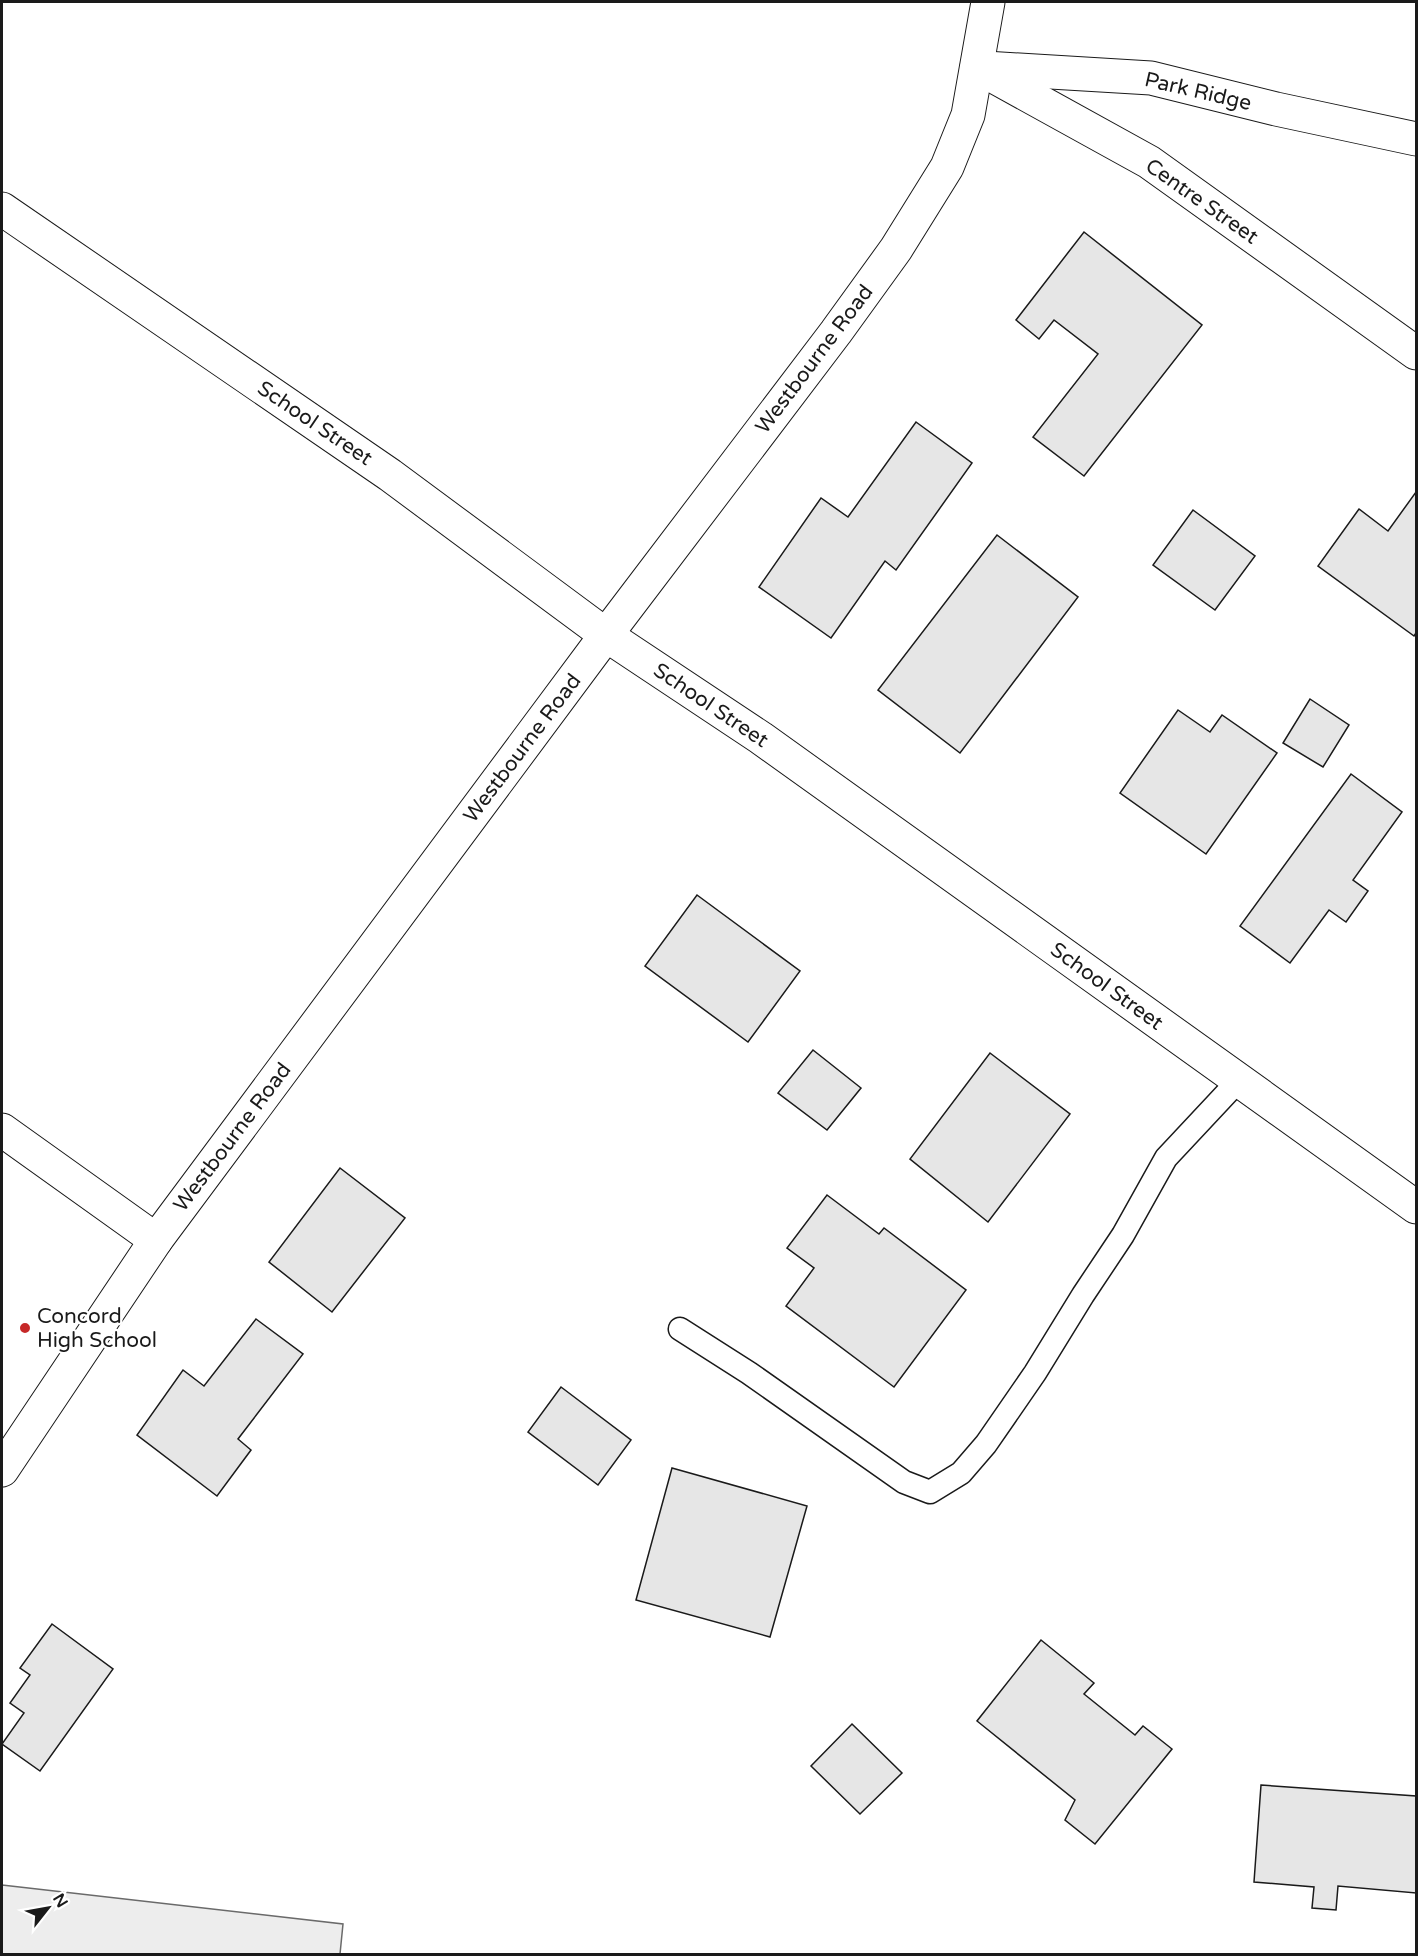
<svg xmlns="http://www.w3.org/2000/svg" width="1418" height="1956" font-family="'Varela Round',sans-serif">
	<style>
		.built { fill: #ededed; stroke: #6a6a6a; stroke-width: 1.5 }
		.building { fill: #e6e6e6; stroke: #1a1a1a; stroke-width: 1.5 }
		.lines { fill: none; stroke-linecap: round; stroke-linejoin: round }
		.lane-casing { stroke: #1a1a1a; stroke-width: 25 }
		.street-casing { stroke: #1a1a1a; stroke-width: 35 }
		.lane { stroke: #fff; stroke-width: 22 }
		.street { stroke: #fff; stroke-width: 33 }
		.poi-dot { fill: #c62828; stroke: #fff; stroke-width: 2 }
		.labels { text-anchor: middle; stroke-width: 4.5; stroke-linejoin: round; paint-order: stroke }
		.street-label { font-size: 21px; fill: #1a1a1a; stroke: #fff }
		.poi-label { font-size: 21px; fill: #1a1a1a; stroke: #fff; text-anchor: start }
	</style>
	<rect width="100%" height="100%" fill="#fff"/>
	<!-- built -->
	<path class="built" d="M2,1885L343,1924L340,1954H2Z"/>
	<!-- building -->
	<g class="building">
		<path d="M1084,232L1202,325L1084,476L1033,437L1098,354L1054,320L1039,339L1016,320Z"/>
		<path d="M916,422L972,463L896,570L885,561L831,638L759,587L821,498L848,517Z"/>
		<path d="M1416,492V633L1414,636L1318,566L1359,509L1388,531Z"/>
		<path d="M1193,510L1255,556L1215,610L1153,565Z"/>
		<path d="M997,535L1078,597L960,753L878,690Z"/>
		<path d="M1310,699L1349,725L1323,767L1283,743Z"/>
		<path d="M1178,710L1210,732L1222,715L1277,753L1206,854L1120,793Z"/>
		<path d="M1351,774L1402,812L1353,880L1368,891L1346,922L1329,910L1290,963L1240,926Z"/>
		<path d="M697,895L800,971L748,1042L645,966Z"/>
		<path d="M813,1050L861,1088L827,1130L778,1093Z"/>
		<path d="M990,1053L1070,1114L988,1222L910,1159Z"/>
		<path d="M340,1168L405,1218L332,1312L269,1262Z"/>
		<path d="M827,1195L879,1234L884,1228L966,1290L894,1387L786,1306L814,1268L787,1248Z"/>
		<path d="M256,1319L303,1354L238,1439L251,1450L217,1496L137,1435L183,1370L204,1386Z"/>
		<path d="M561,1387L631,1440L598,1485L528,1432Z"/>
		<path d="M672,1468L807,1506L770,1637L636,1600Z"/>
		<path d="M52,1624L113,1669L40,1771L2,1744L24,1713L10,1703L30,1675L20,1668Z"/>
		<path d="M1041,1640L1094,1683L1084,1694L1135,1735L1143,1726L1172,1749L1095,1844L1065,1820L1075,1800L977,1721Z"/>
		<path d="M852,1724L902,1773L860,1814L811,1766Z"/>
		<path d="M1261,1785L1416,1796V1893L1338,1886L1336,1910L1312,1908L1314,1887L1254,1882Z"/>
	</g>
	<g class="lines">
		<defs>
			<path id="lane" d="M680,1329L749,1373L904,1482L930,1492L961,1473L986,1444L1035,1373L1083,1295L1123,1235L1166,1158L1239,1080"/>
			<g id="street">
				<path d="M977,67L1149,162L1416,353"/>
				<path d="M985,68L1151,78L1276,109L1416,139"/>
				<path d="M2,209L390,475L606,635L761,738L1416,1207"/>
				<path d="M2,1130L156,1240"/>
				<path d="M2,1470L156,1240L606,635L836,332L896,249L947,167L968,115L988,2"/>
			</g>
		</defs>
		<!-- lane casing -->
		<use href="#lane" class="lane-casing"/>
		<!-- street casing -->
		<use href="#street" class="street-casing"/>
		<!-- lane -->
		<use href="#lane" class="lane"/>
		<!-- street -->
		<use href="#street" class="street"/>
	</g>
	<!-- markers -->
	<circle class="poi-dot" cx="25" cy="1328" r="6"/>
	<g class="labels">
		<!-- street labels -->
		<g class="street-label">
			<text transform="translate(1198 91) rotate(13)" y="7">Park Ridge</text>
			<text transform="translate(1202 201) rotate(35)" y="7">Centre Street</text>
			<text transform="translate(814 359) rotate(-53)" y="7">Westbourne Road</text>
			<text transform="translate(315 423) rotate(34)" y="7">School Street</text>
			<text transform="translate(711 705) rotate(34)" y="7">School Street</text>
			<text transform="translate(522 748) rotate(-53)" y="7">Westbourne Road</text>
			<text transform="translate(1107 986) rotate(36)" y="7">School Street</text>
			<text transform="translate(232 1137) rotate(-53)" y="7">Westbourne Road</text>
		</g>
		<!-- poi labels -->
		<g class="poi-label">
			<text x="37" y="1323">Concord<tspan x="37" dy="24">High School</tspan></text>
		</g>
	</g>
	<!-- border -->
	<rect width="1418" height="1956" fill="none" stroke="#1a1a1a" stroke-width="6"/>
	<!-- north arrow -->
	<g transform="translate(48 1908) rotate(59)" stroke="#ffffff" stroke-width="4.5" paint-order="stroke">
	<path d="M0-4.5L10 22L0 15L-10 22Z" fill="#1a1a1a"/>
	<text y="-9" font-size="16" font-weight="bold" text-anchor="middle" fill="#1a1a1a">N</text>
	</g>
</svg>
